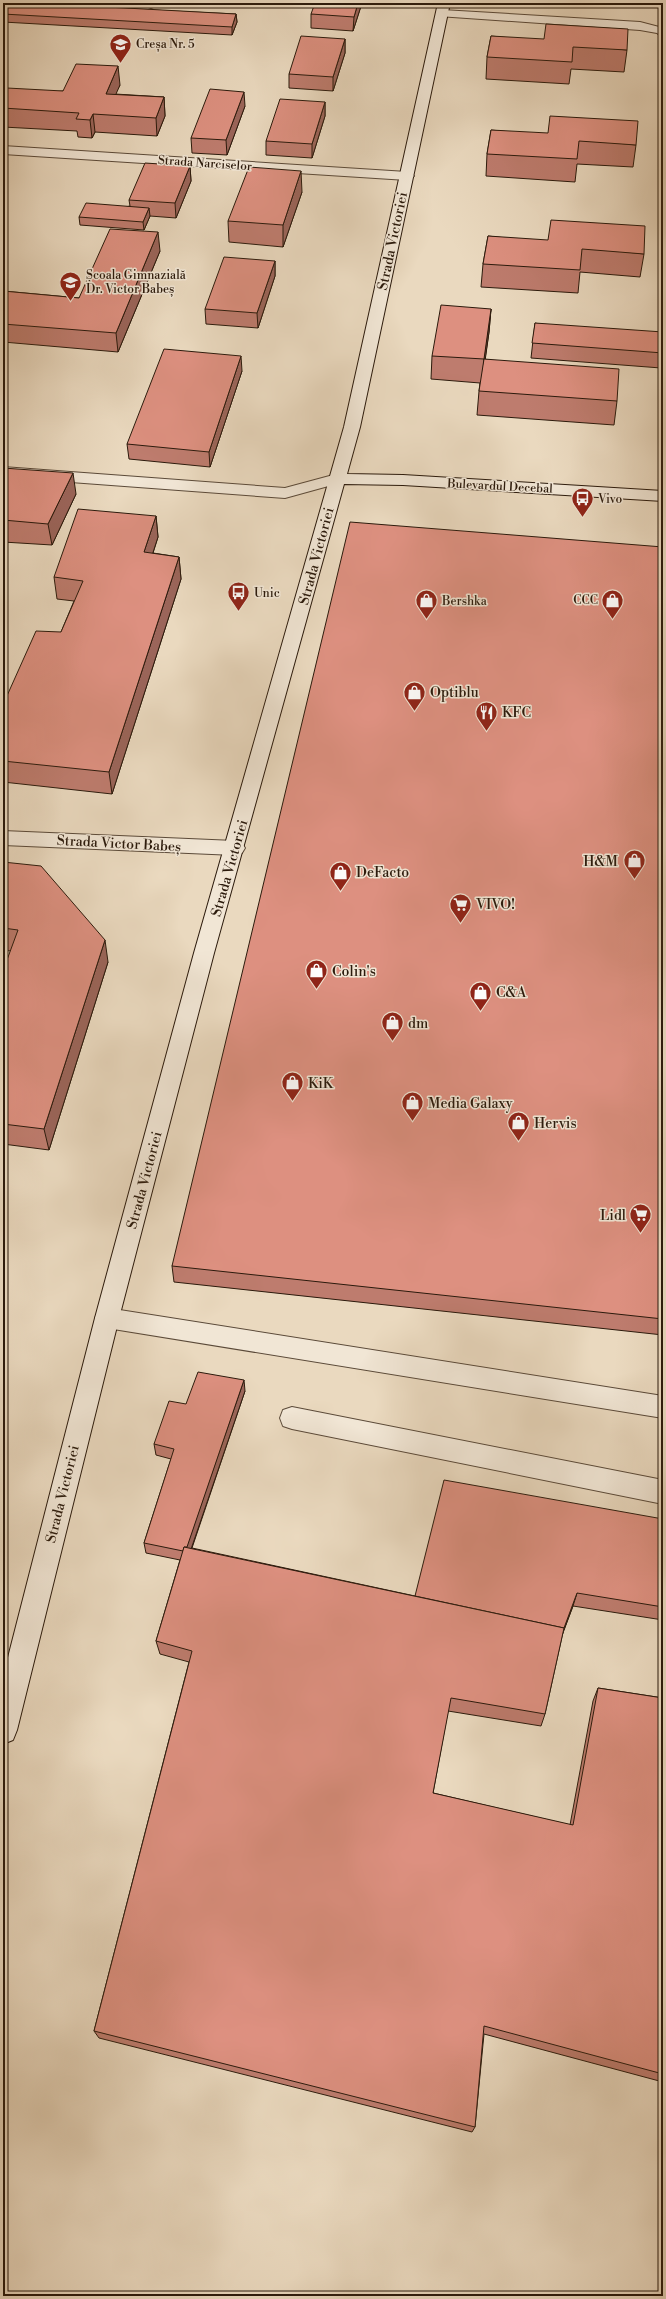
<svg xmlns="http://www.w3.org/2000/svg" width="666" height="2299" font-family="'Libre Bodoni',serif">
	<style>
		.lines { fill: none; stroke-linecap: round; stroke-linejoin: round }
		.lane-casing { stroke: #5b4a39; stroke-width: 2 }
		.street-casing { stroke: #5b4a39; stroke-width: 2 }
		.secondary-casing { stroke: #2b1a0c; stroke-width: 2 }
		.lane { fill: #f1e6d5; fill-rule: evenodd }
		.street { fill: #f1e6d5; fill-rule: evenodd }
		.secondary { fill: #f1e6d5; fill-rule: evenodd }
		.wall { fill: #be7c6e; stroke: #2b1a0c }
		.shaded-wall { fill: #9b655a; stroke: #2b1a0c }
		.building { fill: #dd9080; stroke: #2b1a0c }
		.labels { text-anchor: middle; stroke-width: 3; stroke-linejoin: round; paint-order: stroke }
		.far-poi-label { font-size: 12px; fill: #2b1a0c; stroke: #f1e6d5; text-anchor: start }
		.far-street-label { font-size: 12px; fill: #2b1a0c; stroke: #f1e6d5 }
		.street-label { font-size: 14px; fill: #2b1a0c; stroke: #f1e6d5 }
		.poi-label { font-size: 14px; fill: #2b1a0c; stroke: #f1e6d5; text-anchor: start }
	</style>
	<rect width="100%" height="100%" fill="#ead9bf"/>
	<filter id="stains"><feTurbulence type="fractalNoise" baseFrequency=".005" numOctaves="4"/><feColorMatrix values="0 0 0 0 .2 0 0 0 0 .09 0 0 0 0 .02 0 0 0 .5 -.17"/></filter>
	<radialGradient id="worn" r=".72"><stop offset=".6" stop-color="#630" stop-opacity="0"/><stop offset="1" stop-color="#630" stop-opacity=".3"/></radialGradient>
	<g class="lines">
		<defs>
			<g id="lane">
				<path d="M89,3L136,5L143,3H161L159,5L137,13L79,10L73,6L77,3Z"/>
				<path d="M442,10L640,22L663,28V38L657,33L640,30L438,16L436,14Z"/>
				<path d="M3,467L285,488L337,474L343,476L345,479L343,482L285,498L3,477Z"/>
				<path d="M107,1308L663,1396V1418L107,1328L99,1325L95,1318L99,1311Z"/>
				<path d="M292,1407L663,1480V1504L292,1429L283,1426L280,1418L283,1410Z"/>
			</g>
			<g id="street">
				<path d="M3,146L407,172L414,176L407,180L3,154Z"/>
				<path d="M3,831L235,841L242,843L245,848L242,853L235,855L3,845Z"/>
			</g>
			<path id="secondary" d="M438,3H450L360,427L347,474L403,475L663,491V501L403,485L344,484L214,953L119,1318L17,1730L13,1740L3,1744V1677L95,1318L194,953L344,427Z"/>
		</defs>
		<!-- lane casing -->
		<use href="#lane" class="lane-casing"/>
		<!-- street casing -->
		<use href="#street" class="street-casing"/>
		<!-- secondary casing -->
		<use href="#secondary" class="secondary-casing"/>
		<!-- lane -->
		<use href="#lane" class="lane"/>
		<!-- street -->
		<use href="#street" class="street"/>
		<!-- secondary -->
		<use href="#secondary" class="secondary"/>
	</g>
	<!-- wall -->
	<g class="wall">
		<path d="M3,3L236,14L237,22L232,35L3,22Z"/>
		<path d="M362,3L353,31L311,28V14Z"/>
		<path d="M491,36L627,50L624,72L571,69L569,84L486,79L487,57Z"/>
		<path d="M345,39V53L333,91L289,88V74Z"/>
		<path d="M120,85L115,94L164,97L165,116L157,136L95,132L92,138L78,137L77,131L3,127V96L63,91Z"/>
		<path d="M325,102V116L312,158L266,155V141Z"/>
		<path d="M245,106L227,155L192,153L191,138Z"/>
		<path d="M491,130L636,145L633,167L577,164L575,182L486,176L487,154Z"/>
		<path d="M190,166L191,181L176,218L150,216L144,230L80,225L79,217L130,206L129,200Z"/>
		<path d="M302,192L283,247L229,242L228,221Z"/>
		<path d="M488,236L644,254L640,277L580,272L578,293L481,287L483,264Z"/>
		<path d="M160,251L118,352L3,342V291L79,298Z"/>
		<path d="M275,261V276L258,328L206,324L205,309Z"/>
		<path d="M491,309L489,332L485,359L617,401L614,425L477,415L479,391L480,383L431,379L432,356Z"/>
		<path d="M535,323L663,353L661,368L531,358Z"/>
		<path d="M242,371L210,467L129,459L127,444Z"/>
		<path d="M3,468L76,494L52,545L3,542Z"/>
		<path d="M156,516L158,537L153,553L179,557L181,579L112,794L3,782V698H6L61,632L74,601L57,599L54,577Z"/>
		<path d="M663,547V1335L174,1282L172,1266Z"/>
		<path d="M3,862L108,962L49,1150L3,1144V968H4L11,951L3,950Z"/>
		<path d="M245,1391L192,1548L415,1596L663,1519V1620L573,1606L563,1632L545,1714L541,1726L448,1711L433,1793L570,1825L593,1701L598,1688L663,1698V2082L484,2034L475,2127L472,2132L99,2038L94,2031L189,1662L160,1654L156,1641L180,1560L146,1553L144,1543L171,1459L156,1455L154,1444L186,1404Z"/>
	</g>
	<!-- shaded-wall -->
	<g class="shaded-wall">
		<path d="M358,3H362L353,31L354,17Z"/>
		<path d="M236,14L237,22L232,35V27Z"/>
		<path d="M345,39V53L333,91V77Z"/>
		<path d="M118,66L120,85L108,112L106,94Z"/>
		<path d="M244,92L245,106L227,155L226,140Z"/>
		<path d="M164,97L165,116L157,136L156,118Z"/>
		<path d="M325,102V116L312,158V144Z"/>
		<path d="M93,114L95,132L92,138L90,120Z"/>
		<path d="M190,166L191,181L176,218L175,203Z"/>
		<path d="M301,171L302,192L283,247V225Z"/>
		<path d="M149,208L150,216L144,230L143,222Z"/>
		<path d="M158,232L160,251L118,352L116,333Z"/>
		<path d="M275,261V276L258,328L257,313Z"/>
		<path d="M491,309L489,332L482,383L484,359Z"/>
		<path d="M241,356L242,371L210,467L209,452Z"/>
		<path d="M73,473L76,494L52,545L48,524Z"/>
		<path d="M156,516L158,537L146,574L144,552Z"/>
		<path d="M179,557L181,579L112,794L109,772Z"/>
		<path d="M105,940L108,962L49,1150L44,1129Z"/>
		<path d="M244,1380L245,1391L187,1561L185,1551Z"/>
		<path d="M577,1593L573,1606L560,1641L564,1629Z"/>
	</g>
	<!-- building -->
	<g class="building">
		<path d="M3,3H33L236,14L232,27L3,14Z"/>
		<path d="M315,3H358L354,17L311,14Z"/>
		<path d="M546,24L628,29L627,50L573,47L572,62L487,57L491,36L544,39Z"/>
		<path d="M301,36L345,39L333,77L289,74Z"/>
		<path d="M76,64L118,66L106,94L164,97L156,118L93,114L90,120L76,119L79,113L3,108V96L7,88L63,91Z"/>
		<path d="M210,89L244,92L226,140L191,138Z"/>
		<path d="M280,99L325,102L312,144L266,141Z"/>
		<path d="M550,116L638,121L636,145L579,141L577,159L487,154L491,130L548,133Z"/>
		<path d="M145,163L190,166L175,203L129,200Z"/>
		<path d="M249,167L301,171L283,225L228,221Z"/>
		<path d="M86,203L149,208L143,222L79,217Z"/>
		<path d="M551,220L645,226L644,254L582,249L580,270L483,264L488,236L548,240Z"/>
		<path d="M110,229L158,232L116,333L3,324V291L79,298Z"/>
		<path d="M224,257L275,261L257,313L205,309Z"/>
		<path d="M441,305L491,309L484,359L432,356Z"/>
		<path d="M535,323L663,332V353L532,343Z"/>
		<path d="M164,349L241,356L209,452L127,444Z"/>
		<path d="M484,359L619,369L617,401L479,391Z"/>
		<path d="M3,468L73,473L48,524L3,520Z"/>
		<path d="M78,509L156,516L144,552L179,557L109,772L3,761V698H6L36,631L61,632L83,581L54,577Z"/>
		<path d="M350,522L663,547V1319L172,1266Z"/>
		<path d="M3,862L41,866L105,940L44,1129L3,1124V968H4L18,930L3,928Z"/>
		<path d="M198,1372L244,1380L187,1547H184L183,1551L144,1543L174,1449L154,1444L169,1401L186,1404Z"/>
		<path d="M444,1480L663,1519V1607L577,1593L564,1628L415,1596Z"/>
		<path d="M184,1547L564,1628L545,1714L451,1698L433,1793L573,1825L598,1688L663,1698V2074L484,2026L475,2127L94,2031L192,1651L156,1641Z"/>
	</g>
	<!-- icons -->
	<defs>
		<symbol id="school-pin" viewBox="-11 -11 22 30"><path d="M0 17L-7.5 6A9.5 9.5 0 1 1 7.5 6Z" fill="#8f2418" stroke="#f1e6d5"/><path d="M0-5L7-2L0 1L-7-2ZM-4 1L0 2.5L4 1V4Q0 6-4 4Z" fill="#fff"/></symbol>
		<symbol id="bus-pin" viewBox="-11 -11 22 30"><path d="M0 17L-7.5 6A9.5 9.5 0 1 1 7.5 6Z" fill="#8f2418" stroke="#f1e6d5"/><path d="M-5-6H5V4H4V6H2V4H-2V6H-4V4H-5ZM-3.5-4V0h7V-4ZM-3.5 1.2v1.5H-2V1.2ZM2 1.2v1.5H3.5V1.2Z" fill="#fff"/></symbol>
		<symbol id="shop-pin" viewBox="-11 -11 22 30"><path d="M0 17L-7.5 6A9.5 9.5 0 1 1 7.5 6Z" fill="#8f2418" stroke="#f1e6d5"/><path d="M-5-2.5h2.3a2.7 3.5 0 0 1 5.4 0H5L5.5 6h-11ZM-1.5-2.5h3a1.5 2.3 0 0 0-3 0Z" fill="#fff"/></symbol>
		<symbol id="restaurant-pin" viewBox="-11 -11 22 30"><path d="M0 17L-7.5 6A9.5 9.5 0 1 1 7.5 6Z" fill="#8f2418" stroke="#f1e6d5"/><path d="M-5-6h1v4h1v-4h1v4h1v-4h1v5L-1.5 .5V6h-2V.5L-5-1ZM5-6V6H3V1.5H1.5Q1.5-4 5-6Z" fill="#fff"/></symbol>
		<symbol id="supermarket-pin" viewBox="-11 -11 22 30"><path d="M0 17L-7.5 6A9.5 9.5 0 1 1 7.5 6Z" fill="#8f2418" stroke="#f1e6d5"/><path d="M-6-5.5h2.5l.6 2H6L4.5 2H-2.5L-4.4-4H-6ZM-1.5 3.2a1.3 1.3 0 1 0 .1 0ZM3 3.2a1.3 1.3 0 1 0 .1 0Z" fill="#fff"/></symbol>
	</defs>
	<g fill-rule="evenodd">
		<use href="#school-pin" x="108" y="32" width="25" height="34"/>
		<use href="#school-pin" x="58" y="270" width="25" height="34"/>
		<use href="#bus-pin" x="570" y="486" width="25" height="34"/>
		<use href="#bus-pin" x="226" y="580" width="25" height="34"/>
		<use href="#shop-pin" x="600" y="588" width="25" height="34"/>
		<use href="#shop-pin" x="414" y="588" width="25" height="34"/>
		<use href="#shop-pin" x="402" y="680" width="25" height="34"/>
		<use href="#restaurant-pin" x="474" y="700" width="25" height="34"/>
		<use href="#shop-pin" x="622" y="848" width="25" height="34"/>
		<use href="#shop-pin" x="328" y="860" width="25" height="34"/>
		<use href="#supermarket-pin" x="448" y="892" width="25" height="34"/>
		<use href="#shop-pin" x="304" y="958" width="25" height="34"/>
		<use href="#shop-pin" x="468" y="980" width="25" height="34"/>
		<use href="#shop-pin" x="380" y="1010" width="25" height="34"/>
		<use href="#shop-pin" x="280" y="1070" width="25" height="34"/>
		<use href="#shop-pin" x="400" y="1090" width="25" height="34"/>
		<use href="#shop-pin" x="506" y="1110" width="25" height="34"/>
		<use href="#supermarket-pin" x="628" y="1202" width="25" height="34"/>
	</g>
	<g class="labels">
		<!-- far-poi labels -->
		<g class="far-poi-label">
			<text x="136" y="48">Creșa Nr. 5</text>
			<text x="86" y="279">Școala Gimnazială<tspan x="86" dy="14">Dr. Victor Babeș</tspan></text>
			<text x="598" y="503">Vivo</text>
			<text x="254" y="597">Unic</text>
			<text x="598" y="604" text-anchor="end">CCC</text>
			<text x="442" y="605">Bershka</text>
		</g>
		<!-- far-street labels -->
		<g class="far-street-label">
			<text transform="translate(205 163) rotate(4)" y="4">Strada Narciselor</text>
			<text transform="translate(500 486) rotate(3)" y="4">Bulevardul Decebal</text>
		</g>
		<!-- street labels -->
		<g class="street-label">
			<text transform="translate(392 241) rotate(-78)" y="5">Strada Victoriei</text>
			<text transform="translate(316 556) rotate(-75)" y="5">Strada Victoriei</text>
			<text transform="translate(119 843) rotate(3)" y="5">Strada Victor Babeș</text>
			<text transform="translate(229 868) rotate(-74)" y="5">Strada Victoriei</text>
			<text transform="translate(144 1180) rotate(-75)" y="5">Strada Victoriei</text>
			<text transform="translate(62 1494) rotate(-76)" y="5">Strada Victoriei</text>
		</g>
		<!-- poi labels -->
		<g class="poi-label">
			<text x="430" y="697">Optiblu</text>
			<text x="502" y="717">KFC</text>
			<text x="618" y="866" text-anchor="end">H&amp;M</text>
			<text x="356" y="877">DeFacto</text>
			<text x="476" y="909">VIVO!</text>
			<text x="332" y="976">Colin's</text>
			<text x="496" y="997">C&amp;A</text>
			<text x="408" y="1028">dm</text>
			<text x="308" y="1088">KiK</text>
			<text x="428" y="1108">Media Galaxy</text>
			<text x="534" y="1128">Hervis</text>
			<text x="626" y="1220" text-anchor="end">Lidl</text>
		</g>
	</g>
	<!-- margin -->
	<rect width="666" height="2299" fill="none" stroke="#ead9bf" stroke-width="16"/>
	<rect x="4" y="4" width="658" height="2291" fill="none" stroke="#2b1a0c" stroke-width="2"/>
	<rect x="8" y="8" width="650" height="2283" fill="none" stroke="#2b1a0c"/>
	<rect width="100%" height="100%" filter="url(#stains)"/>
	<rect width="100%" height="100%" fill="url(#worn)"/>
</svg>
